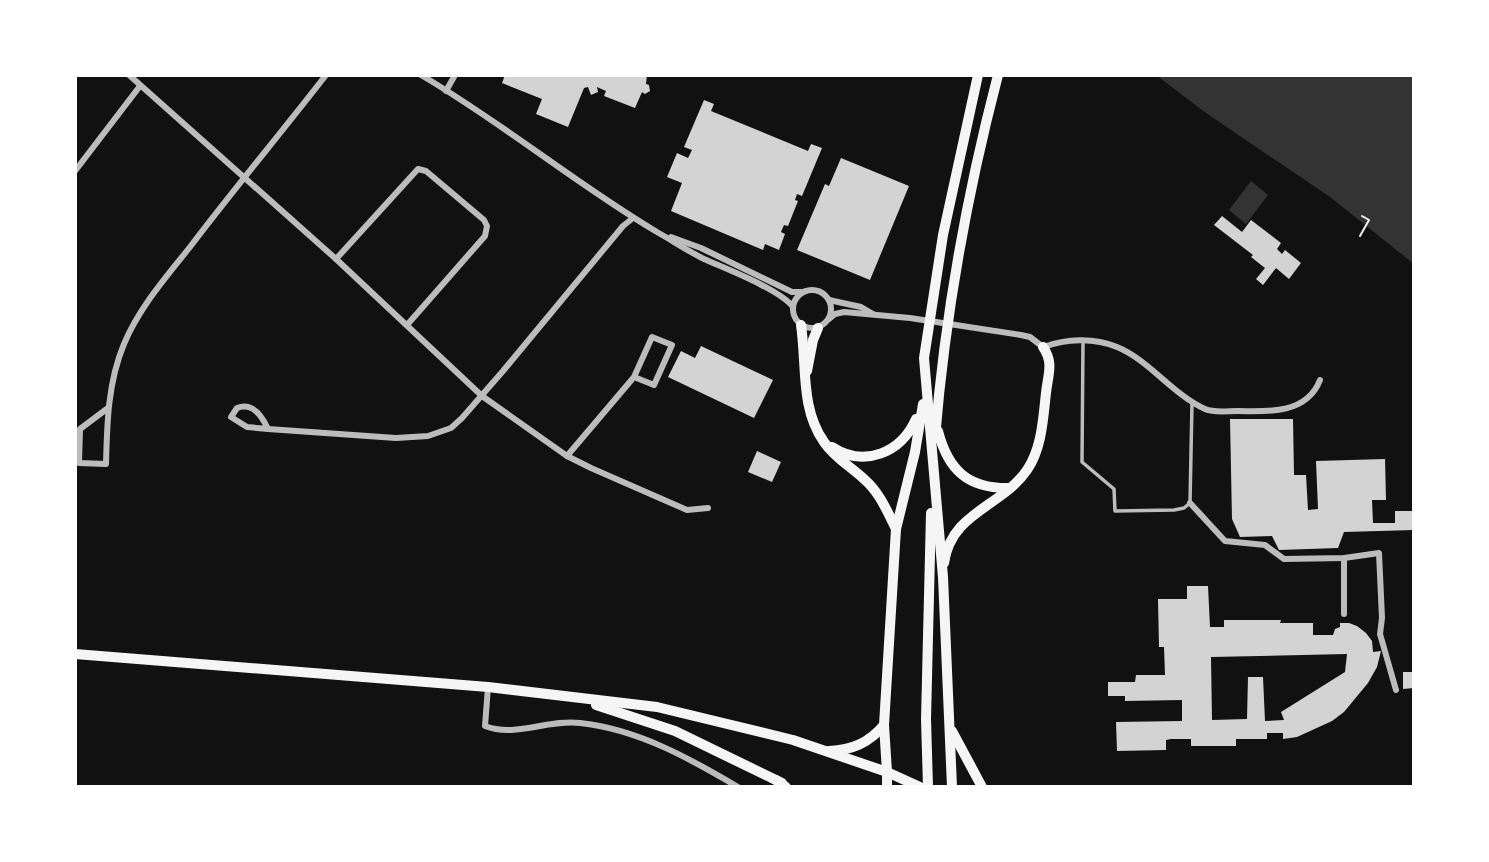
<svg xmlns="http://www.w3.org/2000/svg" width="1489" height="862" font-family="'Noto Serif',serif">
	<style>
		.water { fill: #333 }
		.building { fill: #d3d3d3; fill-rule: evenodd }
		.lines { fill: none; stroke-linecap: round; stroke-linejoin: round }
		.path { stroke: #f5f5f5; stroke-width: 2 }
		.service { stroke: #bcbcbc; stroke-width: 3.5 }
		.minor { stroke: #bcbcbc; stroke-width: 6 }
		.primary { stroke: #f5f5f5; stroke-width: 10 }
		.trunk { stroke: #f5f5f5; stroke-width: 10 }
	</style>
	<rect width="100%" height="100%" fill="#111"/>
	<!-- water -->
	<g class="water">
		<path d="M1156,75H1414V264L1330,197L1206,113Z"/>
		<path d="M1251,181L1268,195L1246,224L1229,210Z"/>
	</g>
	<!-- building -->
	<g class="building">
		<path d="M505,75H647L646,84L649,85L650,91L645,94L642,92L635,108L604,96L606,91L597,87L598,92L591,95L588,87L584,88L568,127L536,114L542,99L502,83Z"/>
		<path d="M704,100L714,104L711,111L808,151L811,144L822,148L802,196L797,194L795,200L798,201L788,226L784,225L781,232L785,234L779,250L765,244L763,250L671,211L682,183L667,177L677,153L688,158L692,150L684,147Z"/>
		<path d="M841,158L909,186L870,280L797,250L825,184L829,186Z"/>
		<path d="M1222,216L1242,232L1251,220L1281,243L1277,249L1282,254L1285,250L1301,263L1289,279L1276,268L1263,285L1256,279L1265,268L1251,257L1253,255L1214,225Z"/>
		<path d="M701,346L773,380L754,418L668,377L681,351L695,358Z"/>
		<path d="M1230,419H1293L1294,475H1306L1308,510L1318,509L1316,461L1385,459L1386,500H1372L1373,523H1395V511H1414V530L1344,532L1338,548L1279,550L1272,536L1240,537L1232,519Z"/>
		<path d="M757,451L781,462L772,482L748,472Z"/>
		<path d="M1187,586H1208L1210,627H1224V620H1281L1280,623H1313V635H1333L1335,629L1340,627V623H1349L1357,626L1366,633L1372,641L1373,652L1381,651L1377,667L1368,683L1344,712L1332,721L1297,737L1283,739V733H1267V739H1236V746H1191V739H1171L1166,740V750L1117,751L1116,722L1182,721V700L1125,701V696H1108V682H1135L1136,675H1165L1164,647H1159L1158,599H1187ZM1347,654L1345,672L1281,712L1284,720L1265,721L1263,677H1248L1247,719L1212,720L1211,657Z"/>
		<path d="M1403,672H1414V688L1403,689Z"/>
	</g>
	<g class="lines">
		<!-- path -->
		<path class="path" d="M1360,236L1369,220L1362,216"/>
		<!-- service -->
		<path class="service" d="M1083,341L1082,462L1114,489L1115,511L1174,510L1184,508L1190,503L1192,403"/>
		<!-- minor -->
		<g class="minor">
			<path d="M129,75L336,259L482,396L567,456L591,468L687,510L708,508"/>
			<path d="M421,75C503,123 576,184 657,232C673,241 688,251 704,259C726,269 779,289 793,307"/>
			<path d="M446,91L455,75"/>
			<path d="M75,171L140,86"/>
			<path d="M671,237L701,248L792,292H802"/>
			<path d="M336,259L418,169L426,171L484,220L487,226L485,236L407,325"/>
			<circle cx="812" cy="309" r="19"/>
			<path d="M829,300L861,307L873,314"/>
			<path d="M829,319L835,314L844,312L910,318L1021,335L1030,337L1043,347C1066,339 1093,337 1117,347C1149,360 1172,394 1205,409C1214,413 1227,411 1237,411C1268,412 1307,414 1320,380"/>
			<path d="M108,408L80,429L79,463L106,464C107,423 108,382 124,344C139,308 166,277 190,247C234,189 281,133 326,75"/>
			<path d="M268,429L247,427L231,417L237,408C253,402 262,416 268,429L396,438L428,436L451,428L462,418L503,371L623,226L633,218"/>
			<path d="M567,456L634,377L654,385L672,345L652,337L634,377"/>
			<path d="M1190,503L1225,541L1265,545L1284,559L1344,558L1379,553L1382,618L1380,634L1396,690"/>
			<path d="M1344,558V614"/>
			<path d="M488,687L485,726C515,738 548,719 580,723C637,729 689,758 738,787"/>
		</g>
		<!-- primary -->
		<g class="primary">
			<path d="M75,654L488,687L657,707L793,740L887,772L920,787"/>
			<path d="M596,705L675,731L782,783"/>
			<path d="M887,772V787"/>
		</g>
		<!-- trunk -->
		<g class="trunk">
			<path d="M801,325C807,365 800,408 824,442C835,458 850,466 864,479C880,493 887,511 896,529"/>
			<path d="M807,371L813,340L818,328"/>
			<path d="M938,431C948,470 968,489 1010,488"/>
			<path d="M935,438C945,315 967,194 998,75"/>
			<path d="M832,447C864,468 901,453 916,419"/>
			<path d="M944,563C951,512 1002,507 1027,470C1042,448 1043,419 1046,393C1048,374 1054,363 1043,347"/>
			<path d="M952,731L982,787"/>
			<path d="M829,751C852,750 869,743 884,725"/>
			<path d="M887,772L884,725L896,529L915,452L923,404"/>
			<path d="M776,780L786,787"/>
			<path d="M928,787L926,719L931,513"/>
			<path d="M952,787L943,577L924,358L943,235L978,75"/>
		</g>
	</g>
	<!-- border -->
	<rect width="1489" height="862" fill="none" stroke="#ffffff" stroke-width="154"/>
</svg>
